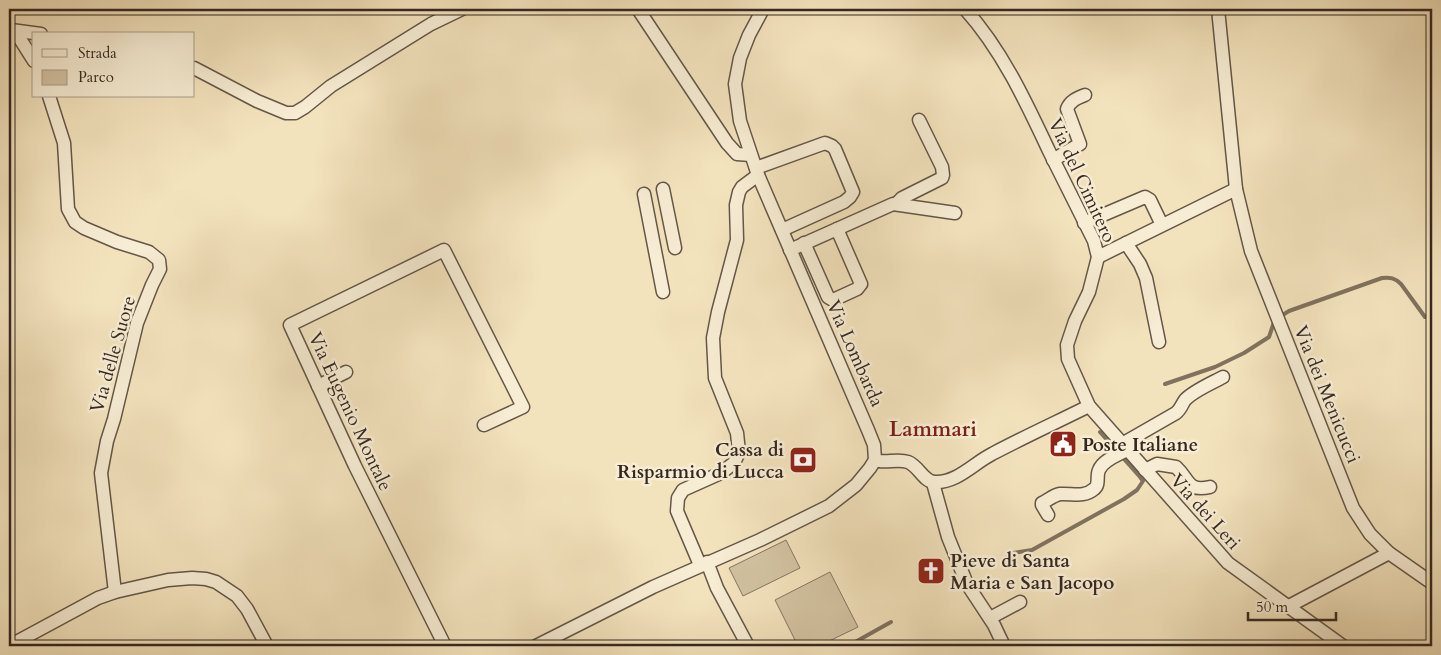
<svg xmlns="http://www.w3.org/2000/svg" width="1441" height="655" font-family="Cardo,serif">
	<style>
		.green { fill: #d3c3a2; stroke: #847662 }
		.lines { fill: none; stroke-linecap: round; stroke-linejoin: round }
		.stream { stroke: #80725f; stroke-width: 4 }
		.minor-casing { stroke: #645748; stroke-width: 15 }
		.minor { stroke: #f7edd4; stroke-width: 12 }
		.labels { text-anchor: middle; stroke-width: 5; stroke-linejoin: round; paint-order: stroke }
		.street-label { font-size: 19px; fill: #352821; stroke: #f7edd4 }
		.poi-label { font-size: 19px; font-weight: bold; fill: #352821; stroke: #f7edd4; text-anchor: start }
		.quarter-label { font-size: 21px; font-weight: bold; fill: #7a1f14; stroke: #f7edd4 }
	</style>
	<rect width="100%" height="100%" fill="#f3e3bd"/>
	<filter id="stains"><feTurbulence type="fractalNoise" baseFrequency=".004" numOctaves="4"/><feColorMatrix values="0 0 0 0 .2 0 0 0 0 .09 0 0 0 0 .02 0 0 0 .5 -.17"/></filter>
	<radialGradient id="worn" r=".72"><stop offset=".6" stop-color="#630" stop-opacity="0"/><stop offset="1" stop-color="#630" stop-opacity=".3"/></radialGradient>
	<!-- green -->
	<g class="green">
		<path d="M786,540L800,568L743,596L729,568Z"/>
		<path d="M830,572L858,627L819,646H798L775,600Z"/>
	</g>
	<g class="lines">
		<!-- stream -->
		<g class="stream">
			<path d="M1281,316L1289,311L1382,278C1390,277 1395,278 1401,284L1425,317L1432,313"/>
			<path d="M1165,384L1215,367L1244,353L1269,337L1274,322"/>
			<path d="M1003,560L1013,553L1032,550L1124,499L1137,490L1143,481L1140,477L1100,432"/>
			<path d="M848,646L891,622"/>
		</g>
		<defs>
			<g id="minor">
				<path d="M638,9L727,143L737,154L751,155"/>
				<path d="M965,9C1002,50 1026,102 1049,151C1064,181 1079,211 1094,241L1098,257L1089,292L1075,321L1067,345L1068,359L1089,406L1228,563L1343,646"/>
				<path d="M1218,9L1236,189L1251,251L1353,508L1370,534L1389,553L1432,583"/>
				<path d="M11,30L41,34"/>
				<path d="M15,31L34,61"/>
				<path d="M194,68L257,101L286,113H295L305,107L331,86L431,24L462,9"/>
				<path d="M49,96L64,143L68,209L75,222L84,228L117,242L149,252L159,260L160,269L152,285L137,323L114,419L107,441L101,473L115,592"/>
				<path d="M1053,160L1080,144L1067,109C1070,101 1077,98 1085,95"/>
				<path d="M756,168L825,143L832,146L835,149L853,192L850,197L844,202L782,230"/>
				<path d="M663,189L675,248"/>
				<path d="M644,194L663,292"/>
				<path d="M896,204L902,198L942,178L943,175L942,167L919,120"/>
				<path d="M1084,223L1145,197L1150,200L1162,225"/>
				<path d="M804,243L828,297L833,300L857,289L861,284L837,229"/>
				<path d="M1126,243L1140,264L1146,278L1159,342"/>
				<path d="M790,250L893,204L955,213"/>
				<path d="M1098,257L1236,189"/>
				<path d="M318,386L346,372"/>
				<path d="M1122,444L1176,413C1181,409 1182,404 1185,400C1193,391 1212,383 1223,377"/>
				<path d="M875,460C885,464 897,458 908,462C919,466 923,482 935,482C957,483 974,463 992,454C1024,437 1057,422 1089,406"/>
				<path d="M1145,470L1157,464L1176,467C1190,480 1187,492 1210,487"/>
				<path d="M933,483L948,537L967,584L994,625L1004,646"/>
				<path d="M1048,515L1042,505V503C1048,500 1054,495 1060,494C1072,493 1084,498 1094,489C1100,485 1096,476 1099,470C1103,460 1118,455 1127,450"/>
				<path d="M707,562L717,588L748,646"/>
				<path d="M700,565L677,511L678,498L683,490L721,473L734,463L739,452L737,433L715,378L713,338L718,312L737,240L736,205L739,192L742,187L758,175"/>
				<path d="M1289,606L1389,553"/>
				<path d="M990,618L1020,602"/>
				<path d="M9,646L98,598L115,592L168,580L192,578L206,579L216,582L237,596L247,609L267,646"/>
				<path d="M445,646L355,466L290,325L444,250L523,407L484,425"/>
				<path d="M536,646L653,587L760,540L829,506L856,485L870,468L875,460L874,445L868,430L758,175L740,121L735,84L740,58L749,35L763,9"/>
			</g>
		</defs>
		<!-- minor casing -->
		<use href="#minor" class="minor-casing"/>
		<!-- minor -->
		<use href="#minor" class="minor"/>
	</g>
	<!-- icons -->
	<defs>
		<symbol id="civic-square" viewBox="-11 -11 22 22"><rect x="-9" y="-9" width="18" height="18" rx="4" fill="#8f2418" stroke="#f7edd4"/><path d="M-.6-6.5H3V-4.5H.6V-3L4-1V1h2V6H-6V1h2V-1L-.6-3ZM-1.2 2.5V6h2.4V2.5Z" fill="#fff"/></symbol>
		<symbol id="bank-square" viewBox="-11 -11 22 22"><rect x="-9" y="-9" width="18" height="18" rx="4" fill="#8f2418" stroke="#f7edd4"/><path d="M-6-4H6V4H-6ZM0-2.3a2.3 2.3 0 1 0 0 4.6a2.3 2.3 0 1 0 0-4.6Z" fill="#fff"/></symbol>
		<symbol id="church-square" viewBox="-11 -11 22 22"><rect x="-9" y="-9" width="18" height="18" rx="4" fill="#8f2418" stroke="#f7edd4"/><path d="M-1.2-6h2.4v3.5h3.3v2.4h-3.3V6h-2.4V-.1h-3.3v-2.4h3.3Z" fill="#fff"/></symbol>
	</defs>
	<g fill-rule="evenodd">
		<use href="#civic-square" x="1047" y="428" width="32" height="32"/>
		<use href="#bank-square" x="787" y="444" width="32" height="32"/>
		<use href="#church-square" x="915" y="555" width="32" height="32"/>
	</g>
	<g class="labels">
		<!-- street labels -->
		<g class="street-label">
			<text transform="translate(1083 180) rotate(65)" y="7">Via del Cimitero</text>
			<text transform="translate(856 353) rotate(66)" y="7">Via Lombarda</text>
			<text transform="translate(112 354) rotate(-74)" y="7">Via delle Suore</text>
			<text transform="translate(1328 394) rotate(68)" y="7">Via dei Menicucci</text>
			<text transform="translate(351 411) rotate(65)" y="7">Via Eugenio Montale</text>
			<text transform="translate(1206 511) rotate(48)" y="7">Via dei Leri</text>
		</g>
		<!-- poi labels -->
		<g class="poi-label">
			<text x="1082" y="451">Poste Italiane</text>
			<text x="784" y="456" text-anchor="end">Cassa di<tspan x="784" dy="22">Risparmio di Lucca</tspan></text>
			<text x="950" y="567">Pieve di Santa<tspan x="950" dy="22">Maria e San Jacopo</tspan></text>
		</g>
		<!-- quarter labels -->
		<g class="quarter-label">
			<text x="933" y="436">Lammari</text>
		</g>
	</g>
	<!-- margin -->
	<rect width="1441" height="655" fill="none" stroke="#f3e3bd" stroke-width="30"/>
	<rect x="10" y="10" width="1421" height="635" fill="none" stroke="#352821" stroke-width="2.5"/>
	<rect x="15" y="15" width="1411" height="625" fill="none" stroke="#352821"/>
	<!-- legend -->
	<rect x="32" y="32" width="162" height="65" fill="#f7edd4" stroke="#a99e8c"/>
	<rect x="42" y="49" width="25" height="8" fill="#f7edd4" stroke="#a99e8c"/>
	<text x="78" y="58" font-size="15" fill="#352821">Strada</text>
	<rect x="42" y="70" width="25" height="15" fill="#d3c3a2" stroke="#a99e8c"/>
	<text x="78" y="82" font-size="15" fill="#352821">Parco</text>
	<!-- scale -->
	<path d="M1248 612v8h88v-8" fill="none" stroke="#352821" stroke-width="2.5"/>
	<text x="1256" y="612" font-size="15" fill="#352821" stroke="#f7edd4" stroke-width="4" paint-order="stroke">50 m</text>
	<rect width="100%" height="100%" filter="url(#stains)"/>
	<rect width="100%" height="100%" fill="url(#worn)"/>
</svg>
